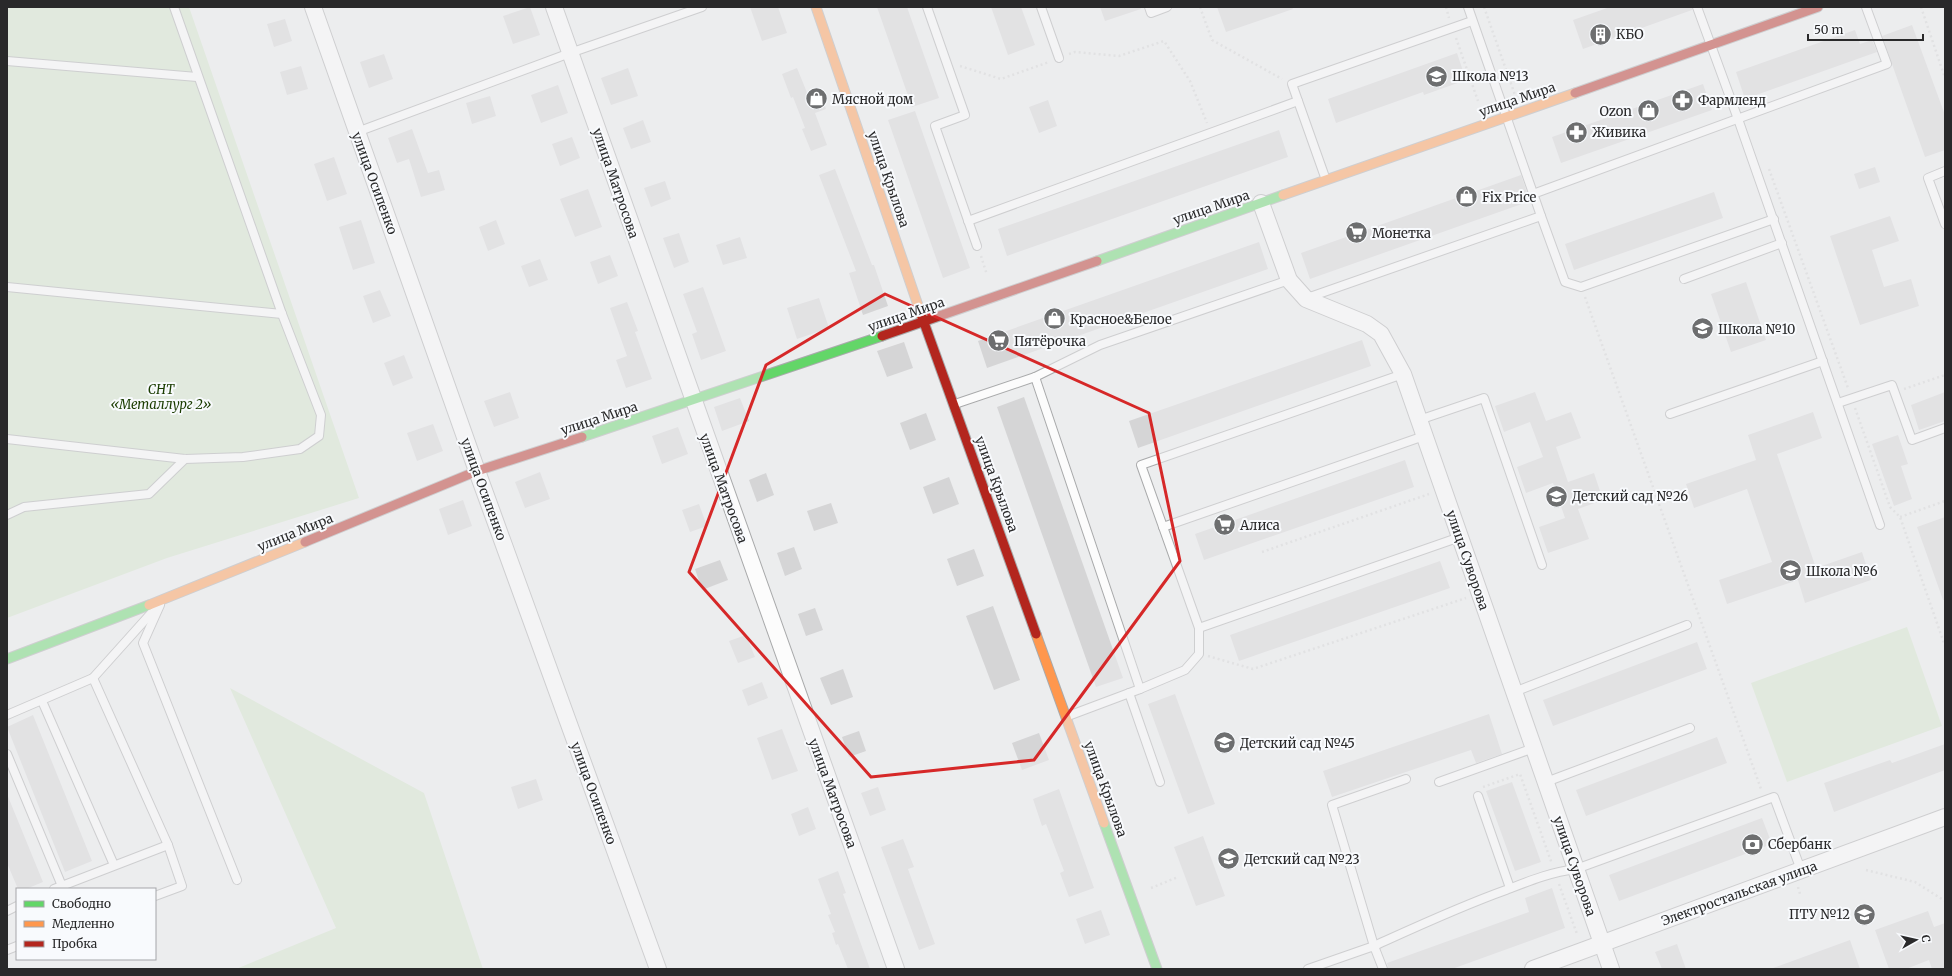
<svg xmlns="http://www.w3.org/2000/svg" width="1952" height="976" font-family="Merriweather,serif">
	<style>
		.green { fill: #d2e5ca }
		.building { fill: #d5d5d6 }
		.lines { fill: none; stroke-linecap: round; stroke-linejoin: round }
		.lane-casing { stroke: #a9aaab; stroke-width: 10 }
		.street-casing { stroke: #a9aaab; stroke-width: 18 }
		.fast-casing { stroke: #a9aaab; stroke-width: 11 }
		.slow-casing { stroke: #a9aaab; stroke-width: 11 }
		.jam-casing { stroke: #a9aaab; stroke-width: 11 }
		.path { stroke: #d3d4d4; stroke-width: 2.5; stroke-dasharray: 2 3; stroke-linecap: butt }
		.lane { stroke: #fcfcfc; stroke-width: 8 }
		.street { stroke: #fcfcfc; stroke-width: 16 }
		.fast { stroke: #63d668; stroke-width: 9 }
		.slow { stroke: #ff974d; stroke-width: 9 }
		.jam { stroke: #b3261e; stroke-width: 9 }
		.marked { fill: none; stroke: #d62828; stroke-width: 3; stroke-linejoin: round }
		.labels { text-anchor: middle; stroke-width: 4; stroke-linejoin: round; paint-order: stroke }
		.poi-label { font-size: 13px; fill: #29292a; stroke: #f8fafd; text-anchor: start }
		.street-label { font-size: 13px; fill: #29292a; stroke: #f8fafd }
		.park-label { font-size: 13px; font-style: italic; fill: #1a3c00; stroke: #f8fafd }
	</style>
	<rect width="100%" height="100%" fill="#ecedee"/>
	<!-- green -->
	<g class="green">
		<path d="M7,7H189L359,498L167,558L7,618Z"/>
		<path d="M1907,627L1942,726L1787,782L1751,683Z"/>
		<path d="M230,688L424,793L483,969H236L336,928Z"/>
	</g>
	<!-- building -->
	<g class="building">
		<path d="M530,7L540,35L513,44L503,16Z"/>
		<path d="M750,7H778L787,33L762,41Z"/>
		<path d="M877,7H907L939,98L912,107Z"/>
		<path d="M991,7H1021L1035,45L1008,55Z"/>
		<path d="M1100,7H1140L1141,9L1105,21Z"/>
		<path d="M1217,7H1292L1293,9L1226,32Z"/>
		<path d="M1610,7H1692V10L1583,49L1573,20Z"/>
		<path d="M285,19L292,41L274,47L267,24Z"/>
		<path d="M1912,25L1945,115V150L1925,157L1882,36Z"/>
		<path d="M1855,30L1860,44L1872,40L1877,52L1745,99L1736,72Z"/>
		<path d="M1457,53L1466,80L1424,95L1423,92L1336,123L1328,99Z"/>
		<path d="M384,54L393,79L369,88L360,62Z"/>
		<path d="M301,66L308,89L287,95L280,72Z"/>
		<path d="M628,68L638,96L611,105L601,78Z"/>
		<path d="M797,68L808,95L819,91L826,109L815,113L827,145L811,151L802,129L805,128L793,97L791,98L782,74Z"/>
		<path d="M1703,84L1712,110L1561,163L1552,137Z"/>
		<path d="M558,85L568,113L541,123L531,95Z"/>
		<path d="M490,96L496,116L472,124L466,103Z"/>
		<path d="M1048,100L1057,126L1039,133L1029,107Z"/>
		<path d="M915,111L970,268L943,278L888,120Z"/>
		<path d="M643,120L651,142L631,149L623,128Z"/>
		<path d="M412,129L428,173L439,170L445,190L421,197L409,159L397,163L388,138Z"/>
		<path d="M1279,130L1288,157L1007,256L998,229Z"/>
		<path d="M572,137L580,158L560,166L552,144Z"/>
		<path d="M334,157L347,194L327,201L314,164Z"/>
		<path d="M1875,167L1880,182L1859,189L1854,174Z"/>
		<path d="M835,169L872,265H874L888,306L863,315L849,273L856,271L819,175Z"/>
		<path d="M1521,175L1530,201L1310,279L1301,253Z"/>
		<path d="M665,181L671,199L651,207L644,188Z"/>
		<path d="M588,189L602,227L575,237L560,199Z"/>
		<path d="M1714,192L1723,218L1574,270L1565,244Z"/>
		<path d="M1890,216L1899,241L1872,250L1884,287L1911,279L1919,306L1860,325L1830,236Z"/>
		<path d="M361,220L375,263L353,270L339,227Z"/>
		<path d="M496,220L505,244L488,251L479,227Z"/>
		<path d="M679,233L689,262L674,268L663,238Z"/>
		<path d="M740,237L747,258L723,265L716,245Z"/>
		<path d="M1259,242L1268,269L987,368L978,341Z"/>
		<path d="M610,255L618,276L598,284L590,262Z"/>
		<path d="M540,259L548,280L529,287L521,266Z"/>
		<path d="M1746,282L1766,340L1731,352L1711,294Z"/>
		<path d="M703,287L726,351L701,360L692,334L697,332L683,294Z"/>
		<path d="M380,290L391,316L373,323L363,296Z"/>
		<path d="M819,298L829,328L797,339L787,308Z"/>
		<path d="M627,302L638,331L635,332L652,379L626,388L616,360L627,356L610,308Z"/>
		<path d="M1362,340L1371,366L1138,448L1129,421Z"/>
		<path d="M904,342L913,368L887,377L877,351Z"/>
		<path d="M404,355L413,378L393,386L384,363Z"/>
		<path d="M510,392L519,418L494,427L484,401Z"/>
		<path d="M1535,392L1546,421L1571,412L1581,438L1556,447L1568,482L1594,473L1603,500L1578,509L1589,539L1548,553L1539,527L1565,518L1553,483L1526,493L1517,467L1543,457L1530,422L1504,432L1495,406Z"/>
		<path d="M1945,392V421L1919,430L1911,405Z"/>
		<path d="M1024,397L1123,678L1096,687L997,407Z"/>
		<path d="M740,398L749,421L722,431L714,407Z"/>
		<path d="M1813,412L1822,438L1777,454L1816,568L1862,552L1871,580L1805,603L1798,580L1727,604L1719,580L1772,562L1747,489L1694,508L1686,484L1756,460L1748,435Z"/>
		<path d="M926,413L936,440L910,450L900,423Z"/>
		<path d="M433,424L443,451L417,461L407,433Z"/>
		<path d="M678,427L688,454L662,464L652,436Z"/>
		<path d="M1898,435L1908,464L1901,466L1912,499L1894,506L1872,444Z"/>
		<path d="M1405,460L1414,487L1204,560L1195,534Z"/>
		<path d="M540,472L550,499L525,508L515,482Z"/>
		<path d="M766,473L774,495L757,502L749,480Z"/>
		<path d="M949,477L959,504L933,514L923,487Z"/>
		<path d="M463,500L472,526L448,535L439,509Z"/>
		<path d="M831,503L838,523L814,531L807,511Z"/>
		<path d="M699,504L707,526L690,532L682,510Z"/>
		<path d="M1945,517V600H1943L1917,527Z"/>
		<path d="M794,547L802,569L785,576L777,553Z"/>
		<path d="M974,549L984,576L957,586L947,559Z"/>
		<path d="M720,560L728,580L702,590L695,569Z"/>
		<path d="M1440,561L1450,588L1239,661L1230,635Z"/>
		<path d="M993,606L1020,680L994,690L966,616Z"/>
		<path d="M815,608L823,630L806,636L798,614Z"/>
		<path d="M746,635L755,657L738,663L729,641Z"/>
		<path d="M1697,642L1707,669L1553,726L1543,700Z"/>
		<path d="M843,669L853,697L831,705L820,678Z"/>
		<path d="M762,682L768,698L748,706L742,690Z"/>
		<path d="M1175,694L1215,804L1188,814L1148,704Z"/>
		<path d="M1489,714L1502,754L1476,763L1471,750L1332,797L1323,771Z"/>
		<path d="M33,715L92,861L65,872L7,727Z"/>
		<path d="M782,729L798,771L772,780L757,738Z"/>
		<path d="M859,731L866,751L849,757L842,737Z"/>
		<path d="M1039,733L1049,760L1022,770L1012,743Z"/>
		<path d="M1717,737L1727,763L1586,816L1576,790Z"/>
		<path d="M1945,744V770L1834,812L1824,783L1890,760L1892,763Z"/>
		<path d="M536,779L543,800L518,809L511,787Z"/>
		<path d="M1512,782L1541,862L1515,871L1486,791Z"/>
		<path d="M878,787L886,810L870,816L861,793Z"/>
		<path d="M1059,789L1094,888L1069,897L1060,873L1064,871L1046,824L1042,826L1033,799Z"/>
		<path d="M7,794L43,882L26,889H18L7,863Z"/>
		<path d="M808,807L816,829L799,836L791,814Z"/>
		<path d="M1762,818L1772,844L1619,901L1609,875Z"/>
		<path d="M1203,836L1225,896L1196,906L1174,847Z"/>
		<path d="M903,839L914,867L908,869L935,944L919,950L881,847Z"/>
		<path d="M838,871L846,893L843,894L870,969H848L838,944L836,945L832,933L835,932L828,915L831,914L818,879Z"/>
		<path d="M1552,888L1565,928L1452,969H1388L1387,963L1529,912L1525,898Z"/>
		<path d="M1101,910L1110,935L1085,944L1076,919Z"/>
		<path d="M1928,911L1934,927L1945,923V969H1932L1929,960L1906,969H1889L1875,930Z"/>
		<path d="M1850,940L1860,969H1774L1773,968Z"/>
		<path d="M1677,944L1686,969H1662L1655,952Z"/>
	</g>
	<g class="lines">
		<defs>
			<g id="lane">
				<path d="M927,7L965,115L935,126L977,246"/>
				<path d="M1041,7L1059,58"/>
				<path d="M1149,7L1151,13L1167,7"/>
				<path d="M1697,7L1738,119L1880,525"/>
				<path d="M7,61L197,77"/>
				<path d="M1298,101L1292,84L1472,21"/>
				<path d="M357,132L570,53L702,7"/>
				<path d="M1945,171L1928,178L1945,224"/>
				<path d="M1533,194L1887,64L1866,7"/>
				<path d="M1541,216L1565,282L1581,287L1774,219"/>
				<path d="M968,221L1298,101L1326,180"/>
				<path d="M1684,279L1782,243"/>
				<path d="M7,287L282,314"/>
				<path d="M1307,298L1541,216L1468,7"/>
				<path d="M1035,377L1140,689L1068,716"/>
				<path d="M1838,403L1892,385L1912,440L1945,428"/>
				<path d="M955,404L1035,377L1100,345L1289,280"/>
				<path d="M1670,414L1823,361"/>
				<path d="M1419,420L1484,398L1542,565"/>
				<path d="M7,439L185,459L243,457L300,449L319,436L321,415L282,314L174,7"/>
				<path d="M7,515L24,507L149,494L185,459"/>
				<path d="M1163,527L1424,436"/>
				<path d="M160,605L143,643L237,880"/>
				<path d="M1199,628L1460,537"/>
				<path d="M93,678L168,845L182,886L155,896"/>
				<path d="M1140,689L1185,670L1199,654V628L1141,465L1403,374"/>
				<path d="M1514,692L1687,625"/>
				<path d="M1129,693L1160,782"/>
				<path d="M42,701L114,865"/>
				<path d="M7,715L93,678L154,610"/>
				<path d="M7,754L62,886"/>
				<path d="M1406,779L1332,805L1374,946C1418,926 1461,906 1506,890C1529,881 1551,872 1576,869L1774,797L1801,870"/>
				<path d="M1439,782L1534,748"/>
				<path d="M1546,782L1690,728"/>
				<path d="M1478,796L1510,888"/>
				<path d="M54,889L168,845"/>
				<path d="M7,911L17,906"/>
				<path d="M7,950L17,946"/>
				<path d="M1308,969L1374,946L1383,969"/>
			</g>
			<g id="street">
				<path d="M313,7L477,471L658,969"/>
				<path d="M554,7L896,969"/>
				<path d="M1261,203L1289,280L1306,299L1367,324L1381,334L1403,374L1611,969"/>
				<path d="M1533,969L1945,817"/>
			</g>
			<g id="fast">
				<path d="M1097,261L1283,195"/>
				<path d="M582,437L882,336"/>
				<path d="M7,659L149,605"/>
				<path d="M1104,823L1157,969"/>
			</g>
			<g id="slow">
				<path d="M816,7L922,317"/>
				<path d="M1283,195L1575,93"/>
				<path d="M149,605L305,542"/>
				<path d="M1036,634L1104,823"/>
			</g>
			<g id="jam">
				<path d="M1575,93L1818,7"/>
				<path d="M922,317L1036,634"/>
				<path d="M882,336L1097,261"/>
				<path d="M305,542L477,471L582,437"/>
			</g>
		</defs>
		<!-- lane casing -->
		<use href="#lane" class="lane-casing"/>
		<!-- street casing -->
		<use href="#street" class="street-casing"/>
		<!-- fast casing -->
		<use href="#fast" class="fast-casing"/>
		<!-- slow casing -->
		<use href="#slow" class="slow-casing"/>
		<!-- jam casing -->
		<use href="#jam" class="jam-casing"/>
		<!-- path -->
		<g class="path">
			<path d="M1200,7L1212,40L1282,79"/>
			<path d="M1446,7L1449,18"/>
			<path d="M1484,7L1515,95"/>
			<path d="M1921,7L1945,78"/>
			<path d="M1456,38L1478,101"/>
			<path d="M1069,54L1075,52L1119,56L1164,41L1190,81L1207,123"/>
			<path d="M960,66L1001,79L1049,62"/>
			<path d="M1769,169L1848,388"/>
			<path d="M981,256L987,275"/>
			<path d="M1585,297L1761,789"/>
			<path d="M1904,389L1945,375"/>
			<path d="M1855,408L1890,507L1900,517L1945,646"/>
			<path d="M1900,517L1945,501"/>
			<path d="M1262,552L1429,494"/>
			<path d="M1208,656L1253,669L1466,598"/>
			<path d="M1483,787L1520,774L1552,864"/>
			<path d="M1866,870L1915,882L1945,901"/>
			<path d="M1559,884L1577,934"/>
			<path d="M1798,887L1800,894"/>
			<path d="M1151,888L1178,877"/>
		</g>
		<!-- lane -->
		<use href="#lane" class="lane"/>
		<!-- street -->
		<use href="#street" class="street"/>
		<!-- fast -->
		<use href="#fast" class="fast"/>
		<!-- slow -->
		<use href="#slow" class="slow"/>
		<!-- jam -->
		<use href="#jam" class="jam"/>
	</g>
	<!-- marked area -->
	<path d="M0 0H1952V976H0ZM885,294L1149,413L1180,561L1034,760L871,777L689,572L766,365Z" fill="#ecedee" fill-opacity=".55" fill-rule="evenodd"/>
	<path class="marked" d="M885,294L1149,413L1180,561L1034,760L871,777L689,572L766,365Z"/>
	<!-- icons -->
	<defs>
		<symbol id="building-disc" viewBox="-11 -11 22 22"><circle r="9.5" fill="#6d6e6f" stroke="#f8fafd"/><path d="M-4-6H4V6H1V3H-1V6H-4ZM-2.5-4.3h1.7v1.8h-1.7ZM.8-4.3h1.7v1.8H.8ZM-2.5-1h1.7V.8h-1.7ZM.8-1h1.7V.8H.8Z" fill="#fff"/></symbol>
		<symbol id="school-disc" viewBox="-11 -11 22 22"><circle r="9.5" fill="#6d6e6f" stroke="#f8fafd"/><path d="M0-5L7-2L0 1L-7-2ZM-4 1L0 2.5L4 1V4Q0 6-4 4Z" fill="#fff"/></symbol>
		<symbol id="shop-disc" viewBox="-11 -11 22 22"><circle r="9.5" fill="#6d6e6f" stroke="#f8fafd"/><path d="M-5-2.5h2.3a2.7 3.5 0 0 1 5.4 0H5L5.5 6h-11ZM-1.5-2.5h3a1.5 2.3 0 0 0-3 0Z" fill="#fff"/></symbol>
		<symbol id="pharmacy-disc" viewBox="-11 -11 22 22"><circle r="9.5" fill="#6d6e6f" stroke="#f8fafd"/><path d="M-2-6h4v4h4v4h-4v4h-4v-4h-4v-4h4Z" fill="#fff"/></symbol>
		<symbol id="supermarket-disc" viewBox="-11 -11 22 22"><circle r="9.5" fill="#6d6e6f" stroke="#f8fafd"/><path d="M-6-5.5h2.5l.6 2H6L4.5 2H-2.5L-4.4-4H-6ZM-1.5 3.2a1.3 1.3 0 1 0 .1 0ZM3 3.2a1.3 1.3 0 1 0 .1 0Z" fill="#fff"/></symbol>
		<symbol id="bank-disc" viewBox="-11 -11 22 22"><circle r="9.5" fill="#6d6e6f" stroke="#f8fafd"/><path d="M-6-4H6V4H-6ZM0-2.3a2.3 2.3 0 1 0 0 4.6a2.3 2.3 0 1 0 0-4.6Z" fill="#fff"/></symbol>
		<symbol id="university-disc" viewBox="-11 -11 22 22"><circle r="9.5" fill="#6d6e6f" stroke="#f8fafd"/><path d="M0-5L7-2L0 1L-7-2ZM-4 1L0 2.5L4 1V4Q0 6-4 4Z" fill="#fff"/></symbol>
	</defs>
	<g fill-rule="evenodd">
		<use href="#building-disc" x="1588" y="22" width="25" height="25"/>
		<use href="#school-disc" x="1424" y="64" width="25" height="25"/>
		<use href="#shop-disc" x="804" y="86" width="25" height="25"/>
		<use href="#pharmacy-disc" x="1670" y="88" width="25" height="25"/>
		<use href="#shop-disc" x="1636" y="98" width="25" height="25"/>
		<use href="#pharmacy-disc" x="1564" y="120" width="25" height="25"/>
		<use href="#shop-disc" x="1454" y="184" width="25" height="25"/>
		<use href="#supermarket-disc" x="1344" y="220" width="25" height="25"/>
		<use href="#shop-disc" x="1042" y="306" width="25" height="25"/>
		<use href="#school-disc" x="1690" y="316" width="25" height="25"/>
		<use href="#supermarket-disc" x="986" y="328" width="25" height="25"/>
		<use href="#school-disc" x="1544" y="484" width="25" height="25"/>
		<use href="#supermarket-disc" x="1212" y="512" width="25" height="25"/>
		<use href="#school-disc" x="1778" y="558" width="25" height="25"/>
		<use href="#school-disc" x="1212" y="730" width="25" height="25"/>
		<use href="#bank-disc" x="1740" y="832" width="25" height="25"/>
		<use href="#school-disc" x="1216" y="846" width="25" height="25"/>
		<use href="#university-disc" x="1852" y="902" width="25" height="25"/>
	</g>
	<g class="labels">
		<!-- poi labels -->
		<g class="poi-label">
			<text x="1616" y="39">КБО</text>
			<text x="1452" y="81">Школа №13</text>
			<text x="832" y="104">Мясной дом</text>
			<text x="1698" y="105">Фармленд</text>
			<text x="1632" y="116" text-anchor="end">Ozon</text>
			<text x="1592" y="137">Живика</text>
			<text x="1482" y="202">Fix Price</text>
			<text x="1372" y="238">Монетка</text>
			<text x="1070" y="324">Красное&amp;Белое</text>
			<text x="1718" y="334">Школа №10</text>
			<text x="1014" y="346">Пятёрочка</text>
			<text x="1572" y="501">Детский сад №26</text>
			<text x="1240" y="530">Алиса</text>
			<text x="1806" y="576">Школа №6</text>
			<text x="1240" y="748">Детский сад №45</text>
			<text x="1768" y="849">Сбербанк</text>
			<text x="1244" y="864">Детский сад №23</text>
			<text x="1850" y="919" text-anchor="end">ПТУ №12</text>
		</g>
		<!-- street labels -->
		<g class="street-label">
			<text transform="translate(1517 99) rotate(-19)" y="5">улица Мира</text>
			<text transform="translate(889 179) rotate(71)" y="5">улица Крылова</text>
			<text transform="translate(375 183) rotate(70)" y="5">улица Осипенко</text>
			<text transform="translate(616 183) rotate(71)" y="5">улица Матросова</text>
			<text transform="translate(1211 207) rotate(-19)" y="5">улица Мира</text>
			<text transform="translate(906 314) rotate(-19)" y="5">улица Мира</text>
			<text transform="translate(599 418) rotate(-18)" y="5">улица Мира</text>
			<text transform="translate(997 484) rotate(70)" y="5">улица Крылова</text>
			<text transform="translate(724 488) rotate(70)" y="5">улица Матросова</text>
			<text transform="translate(484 489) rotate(70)" y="5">улица Осипенко</text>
			<text transform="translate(295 532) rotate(-22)" y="5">улица Мира</text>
			<text transform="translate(1468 560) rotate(71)" y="5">улица Суворова</text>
			<text transform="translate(1106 789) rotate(70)" y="5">улица Крылова</text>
			<text transform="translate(594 793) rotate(70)" y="5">улица Осипенко</text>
			<text transform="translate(833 793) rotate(70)" y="5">улица Матросова</text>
			<text transform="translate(1575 866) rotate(71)" y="5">улица Суворова</text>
			<text transform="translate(1739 893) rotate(-20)" y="5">Электростальская улица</text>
		</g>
		<!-- park labels -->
		<g class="park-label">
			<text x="161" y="394">СНТ<tspan x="161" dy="15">«Металлург 2»</tspan></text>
		</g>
	</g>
	<!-- border -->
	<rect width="1952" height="976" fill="none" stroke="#29292a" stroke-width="16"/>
	<!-- legend -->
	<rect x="16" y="888" width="140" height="72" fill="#f8fafd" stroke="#a5a6a9"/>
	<rect x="24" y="901" width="20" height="6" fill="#63d668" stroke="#a5a6a9"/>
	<text x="52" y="908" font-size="12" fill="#29292a">Свободно</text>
	<rect x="24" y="921" width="20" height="6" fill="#ff974d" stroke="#a5a6a9"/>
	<text x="52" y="928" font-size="12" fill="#29292a">Медленно</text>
	<rect x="24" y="941" width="20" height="6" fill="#b3261e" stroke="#a5a6a9"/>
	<text x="52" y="948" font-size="12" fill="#29292a">Пробка</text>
	<!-- north arrow -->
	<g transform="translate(1916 940) rotate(82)" stroke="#f8fafd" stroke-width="3" paint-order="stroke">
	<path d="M0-3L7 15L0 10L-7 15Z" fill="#29292a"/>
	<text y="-6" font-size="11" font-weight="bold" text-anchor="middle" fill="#29292a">С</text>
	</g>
	<!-- scale -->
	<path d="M1808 34v6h115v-6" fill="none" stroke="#29292a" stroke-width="2"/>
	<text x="1814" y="34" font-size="12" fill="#29292a" stroke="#f8fafd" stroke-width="3" paint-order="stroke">50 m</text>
</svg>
